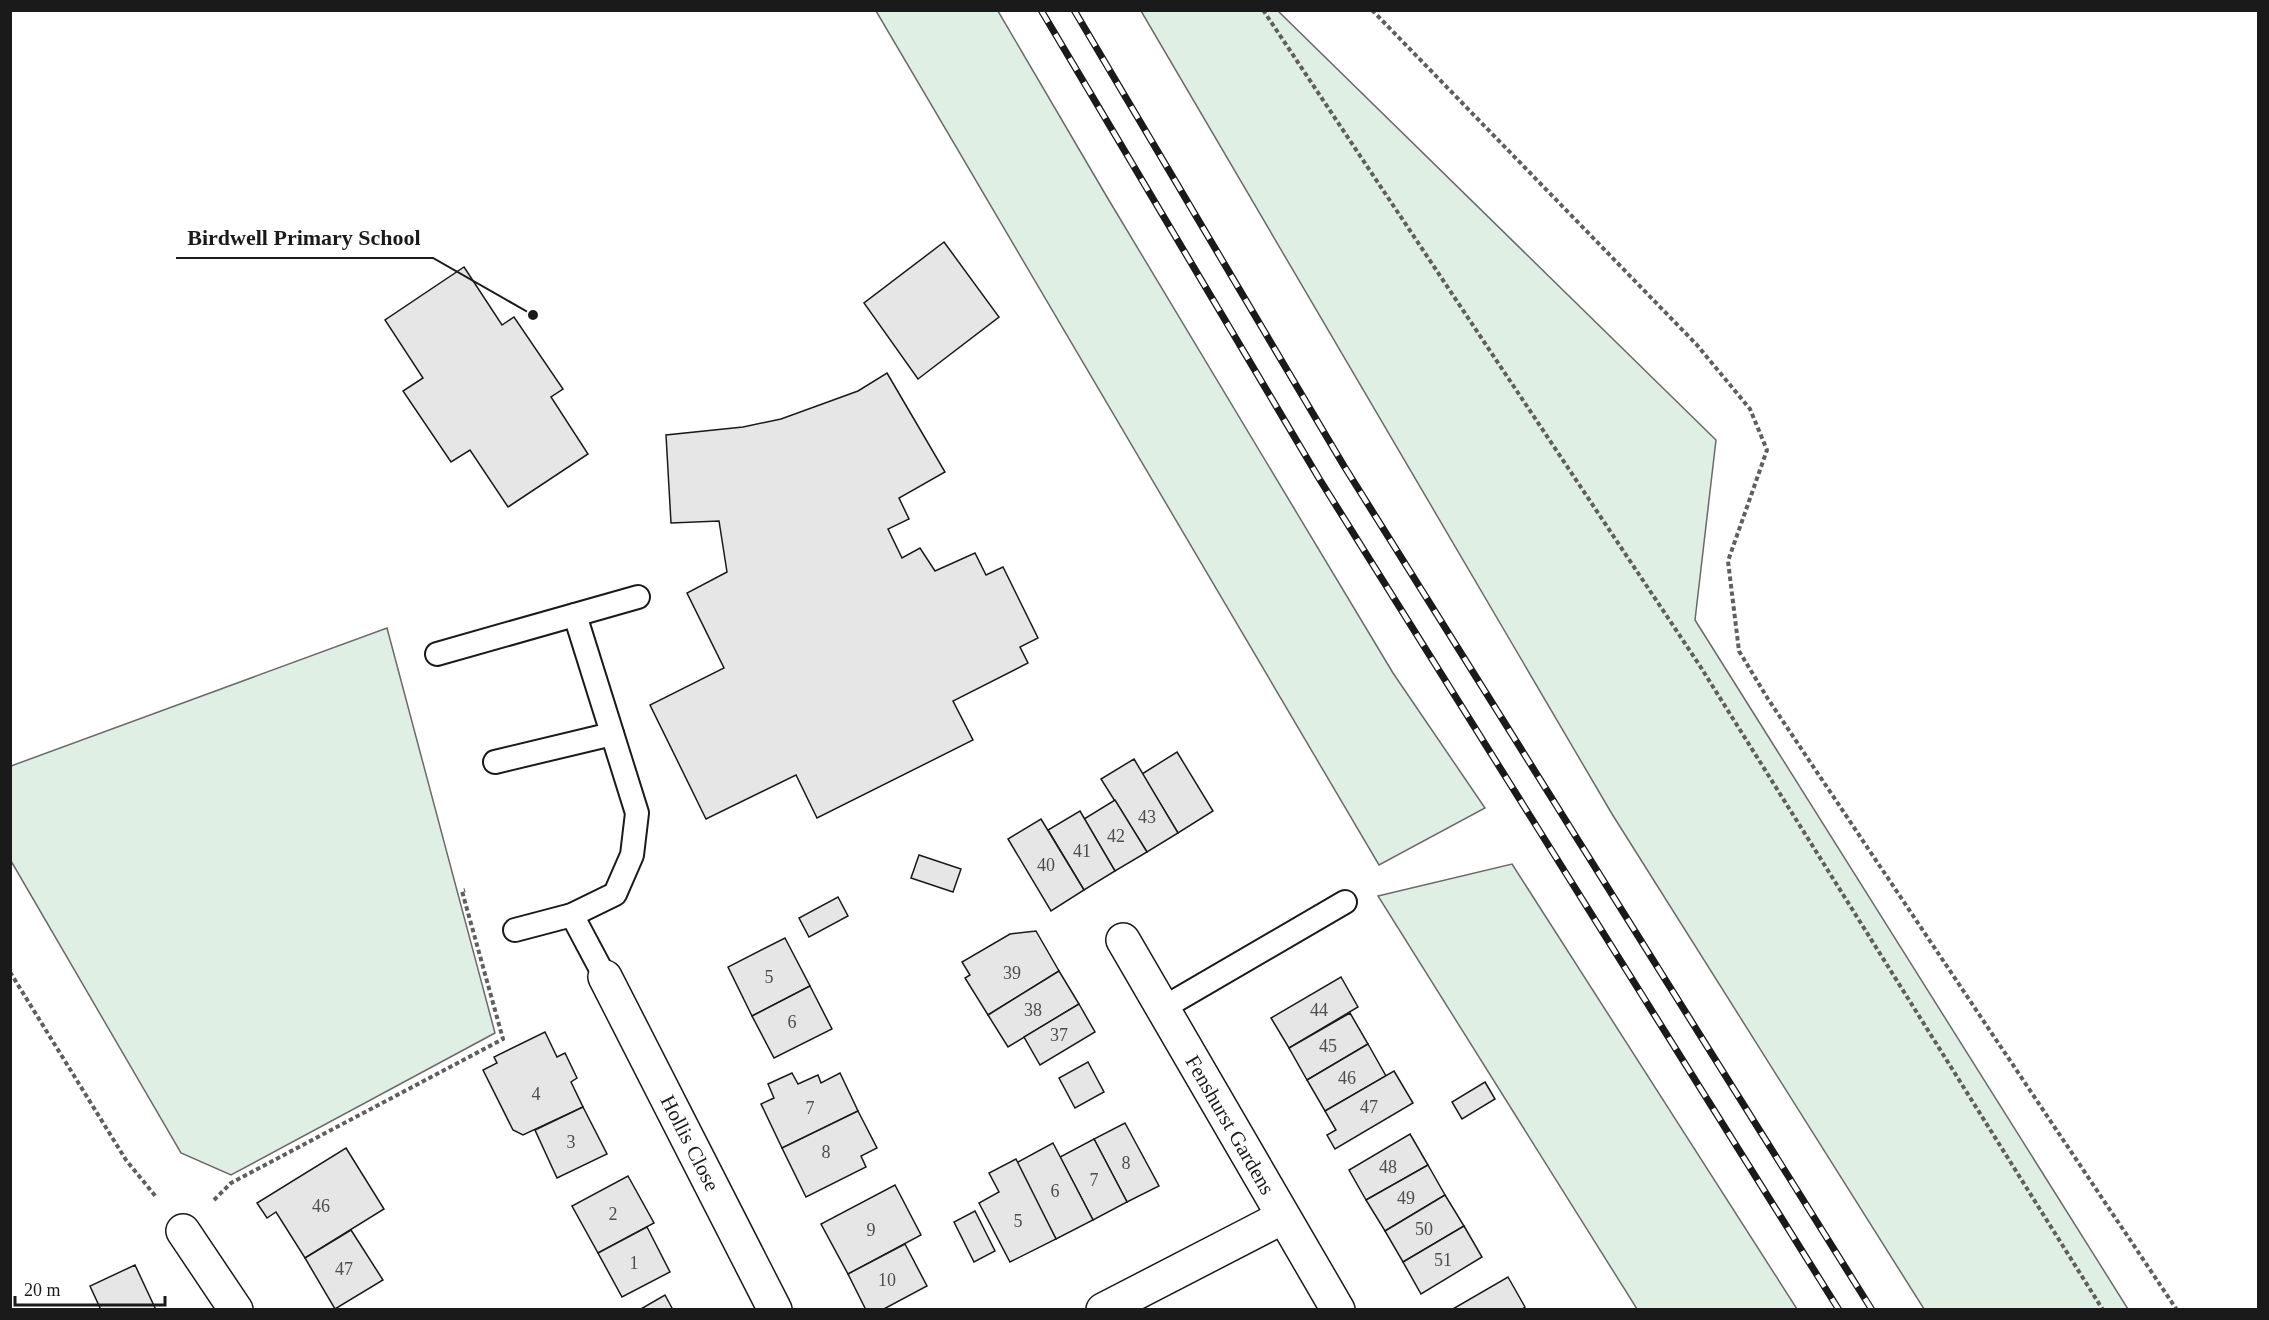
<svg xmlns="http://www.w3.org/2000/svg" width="2269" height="1320" font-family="'Times New Roman',serif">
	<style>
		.green { fill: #e0efe3; stroke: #6a6a6a; stroke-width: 1.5 }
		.building { fill: #e6e6e6; stroke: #1a1a1a; stroke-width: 1.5 }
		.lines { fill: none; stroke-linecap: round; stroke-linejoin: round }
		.service-casing { stroke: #1a1a1a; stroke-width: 26 }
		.minor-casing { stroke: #1a1a1a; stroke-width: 36 }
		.path { stroke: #5f5f5f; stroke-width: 4; stroke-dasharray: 4.5 3; stroke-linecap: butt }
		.service { stroke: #fff; stroke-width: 22 }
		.minor { stroke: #fff; stroke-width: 33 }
		.rail-casing { stroke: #1a1a1a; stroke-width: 7 }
		.rail { stroke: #fff; stroke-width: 4.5; stroke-dasharray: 14; stroke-linecap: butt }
		.labels { text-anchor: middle; stroke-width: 4.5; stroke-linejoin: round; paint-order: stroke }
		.number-label { font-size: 18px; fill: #4d4d4d }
		.street-label { font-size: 21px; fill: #1a1a1a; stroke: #fff }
		.leader { fill: none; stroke: #1a1a1a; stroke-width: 2 }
		.callout-dot { fill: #1a1a1a; stroke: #fff; stroke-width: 2 }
		.callout-label { font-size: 22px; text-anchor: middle; font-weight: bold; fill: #1a1a1a; stroke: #fff; stroke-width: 4.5; stroke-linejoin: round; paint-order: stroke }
	</style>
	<rect width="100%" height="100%" fill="#fff"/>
	<!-- green -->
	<g class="green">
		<path d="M876,11H998L1107,197L1393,673L1485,808L1379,865Z"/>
		<path d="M1141,11H1278L1716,440L1695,620L2128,1309H1924L1612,814Z"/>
		<path d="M387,628L495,1033L231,1175L181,1153L11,861V766Z"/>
		<path d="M1512,864L1797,1309H1637L1378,896Z"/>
	</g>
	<!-- building -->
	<g class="building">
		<path d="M944,242L999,317L918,379L864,303Z"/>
		<path d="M464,267L502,325L514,317L563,389L551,397L588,454L508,507L470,450L451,462L403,391L423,378L385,320Z"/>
		<path d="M887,373L945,472L899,498L909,519L888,529L902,558L920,548L935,571L975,553L986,575L1003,567L1038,638L1020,647L1028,663L953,701L973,740L817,818L796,775L706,819L650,705L724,668L687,593L727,572L719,521L671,523L666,435L743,427L781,419L858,391Z"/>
		<path d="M1177,752L1213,811L1178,833L1142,774Z"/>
		<path d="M1134,759L1178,833L1147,852L1101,779Z"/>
		<path d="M1115,800L1147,852L1115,871L1084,819Z"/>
		<path d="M1080,811L1115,871L1084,890L1048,830Z"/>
		<path d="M1041,819L1084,890L1051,911L1008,839Z"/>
		<path d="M919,855L961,869L953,892L911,878Z"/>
		<path d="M838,897L848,916L809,937L799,918Z"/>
		<path d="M1036,931L1059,971L988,1015L965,978L970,975L962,962L1010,934Z"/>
		<path d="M785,938L810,986L752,1016L728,967Z"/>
		<path d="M1059,971L1079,1004L1008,1047L988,1015Z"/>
		<path d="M1341,977L1358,1007L1289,1048L1271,1018Z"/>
		<path d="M810,986L832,1029L774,1058L752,1016Z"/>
		<path d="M1079,1004L1095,1032L1040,1065L1024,1037Z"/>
		<path d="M1350,1013L1368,1044L1307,1080L1289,1048Z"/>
		<path d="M545,1032L557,1057L565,1053L577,1078L571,1082L583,1107L523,1135L513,1130L483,1070L497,1063L494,1057Z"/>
		<path d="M1368,1044L1386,1076L1325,1111L1307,1080Z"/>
		<path d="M1088,1062L1104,1092L1075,1108L1059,1078Z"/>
		<path d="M1394,1071L1413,1103L1335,1149L1327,1135L1336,1130L1325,1111Z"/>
		<path d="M792,1073L798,1084L818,1075L821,1083L840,1073L858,1111L782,1148L761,1104L774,1098L768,1084Z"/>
		<path d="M1485,1082L1495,1099L1462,1119L1452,1102Z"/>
		<path d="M583,1107L607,1154L557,1178L535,1130Z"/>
		<path d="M858,1111L877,1148L861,1156L866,1167L806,1197L782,1148Z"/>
		<path d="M1125,1123L1159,1186L1127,1202L1094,1139Z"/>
		<path d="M1410,1134L1428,1165L1366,1200L1349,1170Z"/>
		<path d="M1094,1139L1127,1202L1093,1220L1060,1157Z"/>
		<path d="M1053,1143L1093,1220L1056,1239L1016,1163Z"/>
		<path d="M346,1148L384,1209L305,1258L276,1212L267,1218L257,1203Z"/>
		<path d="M1016,1159L1056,1239L1010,1262L979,1203L999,1192L989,1173Z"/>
		<path d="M1428,1165L1445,1195L1385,1231L1366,1200Z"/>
		<path d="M628,1176L654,1223L598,1253L572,1206Z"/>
		<path d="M895,1185L921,1235L848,1274L821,1224Z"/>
		<path d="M1445,1195L1464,1226L1403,1262L1385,1231Z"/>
		<path d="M975,1211L995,1251L974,1262L954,1222Z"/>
		<path d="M1464,1226L1482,1257L1421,1294L1403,1262Z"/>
		<path d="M647,1227L670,1272L622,1297L598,1253Z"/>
		<path d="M351,1230L383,1280L335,1309L305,1258Z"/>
		<path d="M905,1244L927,1286L882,1310H866L848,1274Z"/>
		<path d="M135,1265L156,1310H101L90,1286Z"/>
		<path d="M1508,1277L1525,1307L1521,1310H1451Z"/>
		<path d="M665,1295L673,1310H639Z"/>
	</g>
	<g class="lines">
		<defs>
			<g id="service">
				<path d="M437,654L638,597"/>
				<path d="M495,762L612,734"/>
				<path d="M572,915L605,977"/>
				<path d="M515,930L572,915L615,894L632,855L637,813L575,615"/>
				<path d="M1163,1008L1345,902"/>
			</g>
			<g id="minor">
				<path d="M1123,940L1338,1310"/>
				<path d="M605,977L775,1310"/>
				<path d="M183,1231L236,1310"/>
				<path d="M1103,1310L1283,1217"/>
			</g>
		</defs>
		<!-- service casing -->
		<use href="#service" class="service-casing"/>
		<!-- minor casing -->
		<use href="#minor" class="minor-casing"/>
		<!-- path -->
		<g class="path">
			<path d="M1263,10L1700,666L2103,1310"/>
			<path d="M1372,10L1697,345L1750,409L1767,450L1728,561L1739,651L1768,699L2177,1310"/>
			<path d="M10,972L126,1160L157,1198"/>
			<path d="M214,1200L231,1183L503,1039L462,891L465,890"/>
		</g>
		<!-- service -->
		<use href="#service" class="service"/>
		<!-- minor -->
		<use href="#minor" class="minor"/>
		<defs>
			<g id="rail">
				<path d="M1041,10L1320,480L1839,1310"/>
				<path d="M1074,10L1344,466L1872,1310"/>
			</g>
		</defs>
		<!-- rail casing -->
		<use href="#rail" class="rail-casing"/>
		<!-- rail -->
		<use href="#rail" class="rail"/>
	</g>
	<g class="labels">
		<!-- number labels -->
		<g class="number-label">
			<text x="1147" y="823">43</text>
			<text x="1116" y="842">42</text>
			<text x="1082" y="857">41</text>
			<text x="1046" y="871">40</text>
			<text x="1012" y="979">39</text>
			<text x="769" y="983">5</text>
			<text x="1033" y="1016">38</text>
			<text x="1319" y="1016">44</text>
			<text x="792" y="1028">6</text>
			<text x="1059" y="1041">37</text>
			<text x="1328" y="1052">45</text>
			<text x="1347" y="1084">46</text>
			<text x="536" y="1100">4</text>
			<text x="1369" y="1113">47</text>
			<text x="810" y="1114">7</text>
			<text x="571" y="1148">3</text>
			<text x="826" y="1158">8</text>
			<text x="1126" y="1169">8</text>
			<text x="1388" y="1173">48</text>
			<text x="1094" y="1186">7</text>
			<text x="1055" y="1197">6</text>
			<text x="1406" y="1204">49</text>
			<text x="321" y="1212">46</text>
			<text x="613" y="1220">2</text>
			<text x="1018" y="1227">5</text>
			<text x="1424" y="1235">50</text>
			<text x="871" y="1236">9</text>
			<text x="1443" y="1266">51</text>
			<text x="634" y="1269">1</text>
			<text x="344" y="1275">47</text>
			<text x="887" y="1286">10</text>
		</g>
		<!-- street labels -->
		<g class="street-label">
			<text transform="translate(1230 1125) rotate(60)" y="7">Fenshurst Gardens</text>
			<text transform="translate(690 1143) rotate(63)" y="7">Hollis Close</text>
		</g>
	</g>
	<!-- callouts -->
	<path class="leader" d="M533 315L433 258H176"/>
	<circle class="callout-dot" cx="533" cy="315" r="6"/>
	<g class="callout-label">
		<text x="304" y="245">Birdwell Primary School</text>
	</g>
	<!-- border -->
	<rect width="2269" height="1320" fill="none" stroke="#1a1a1a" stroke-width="24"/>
	<!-- scale -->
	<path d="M15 1296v9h150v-9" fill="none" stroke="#1a1a1a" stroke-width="3"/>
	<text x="24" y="1296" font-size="18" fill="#1a1a1a" stroke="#ffffff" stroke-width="4.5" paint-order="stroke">20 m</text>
</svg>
